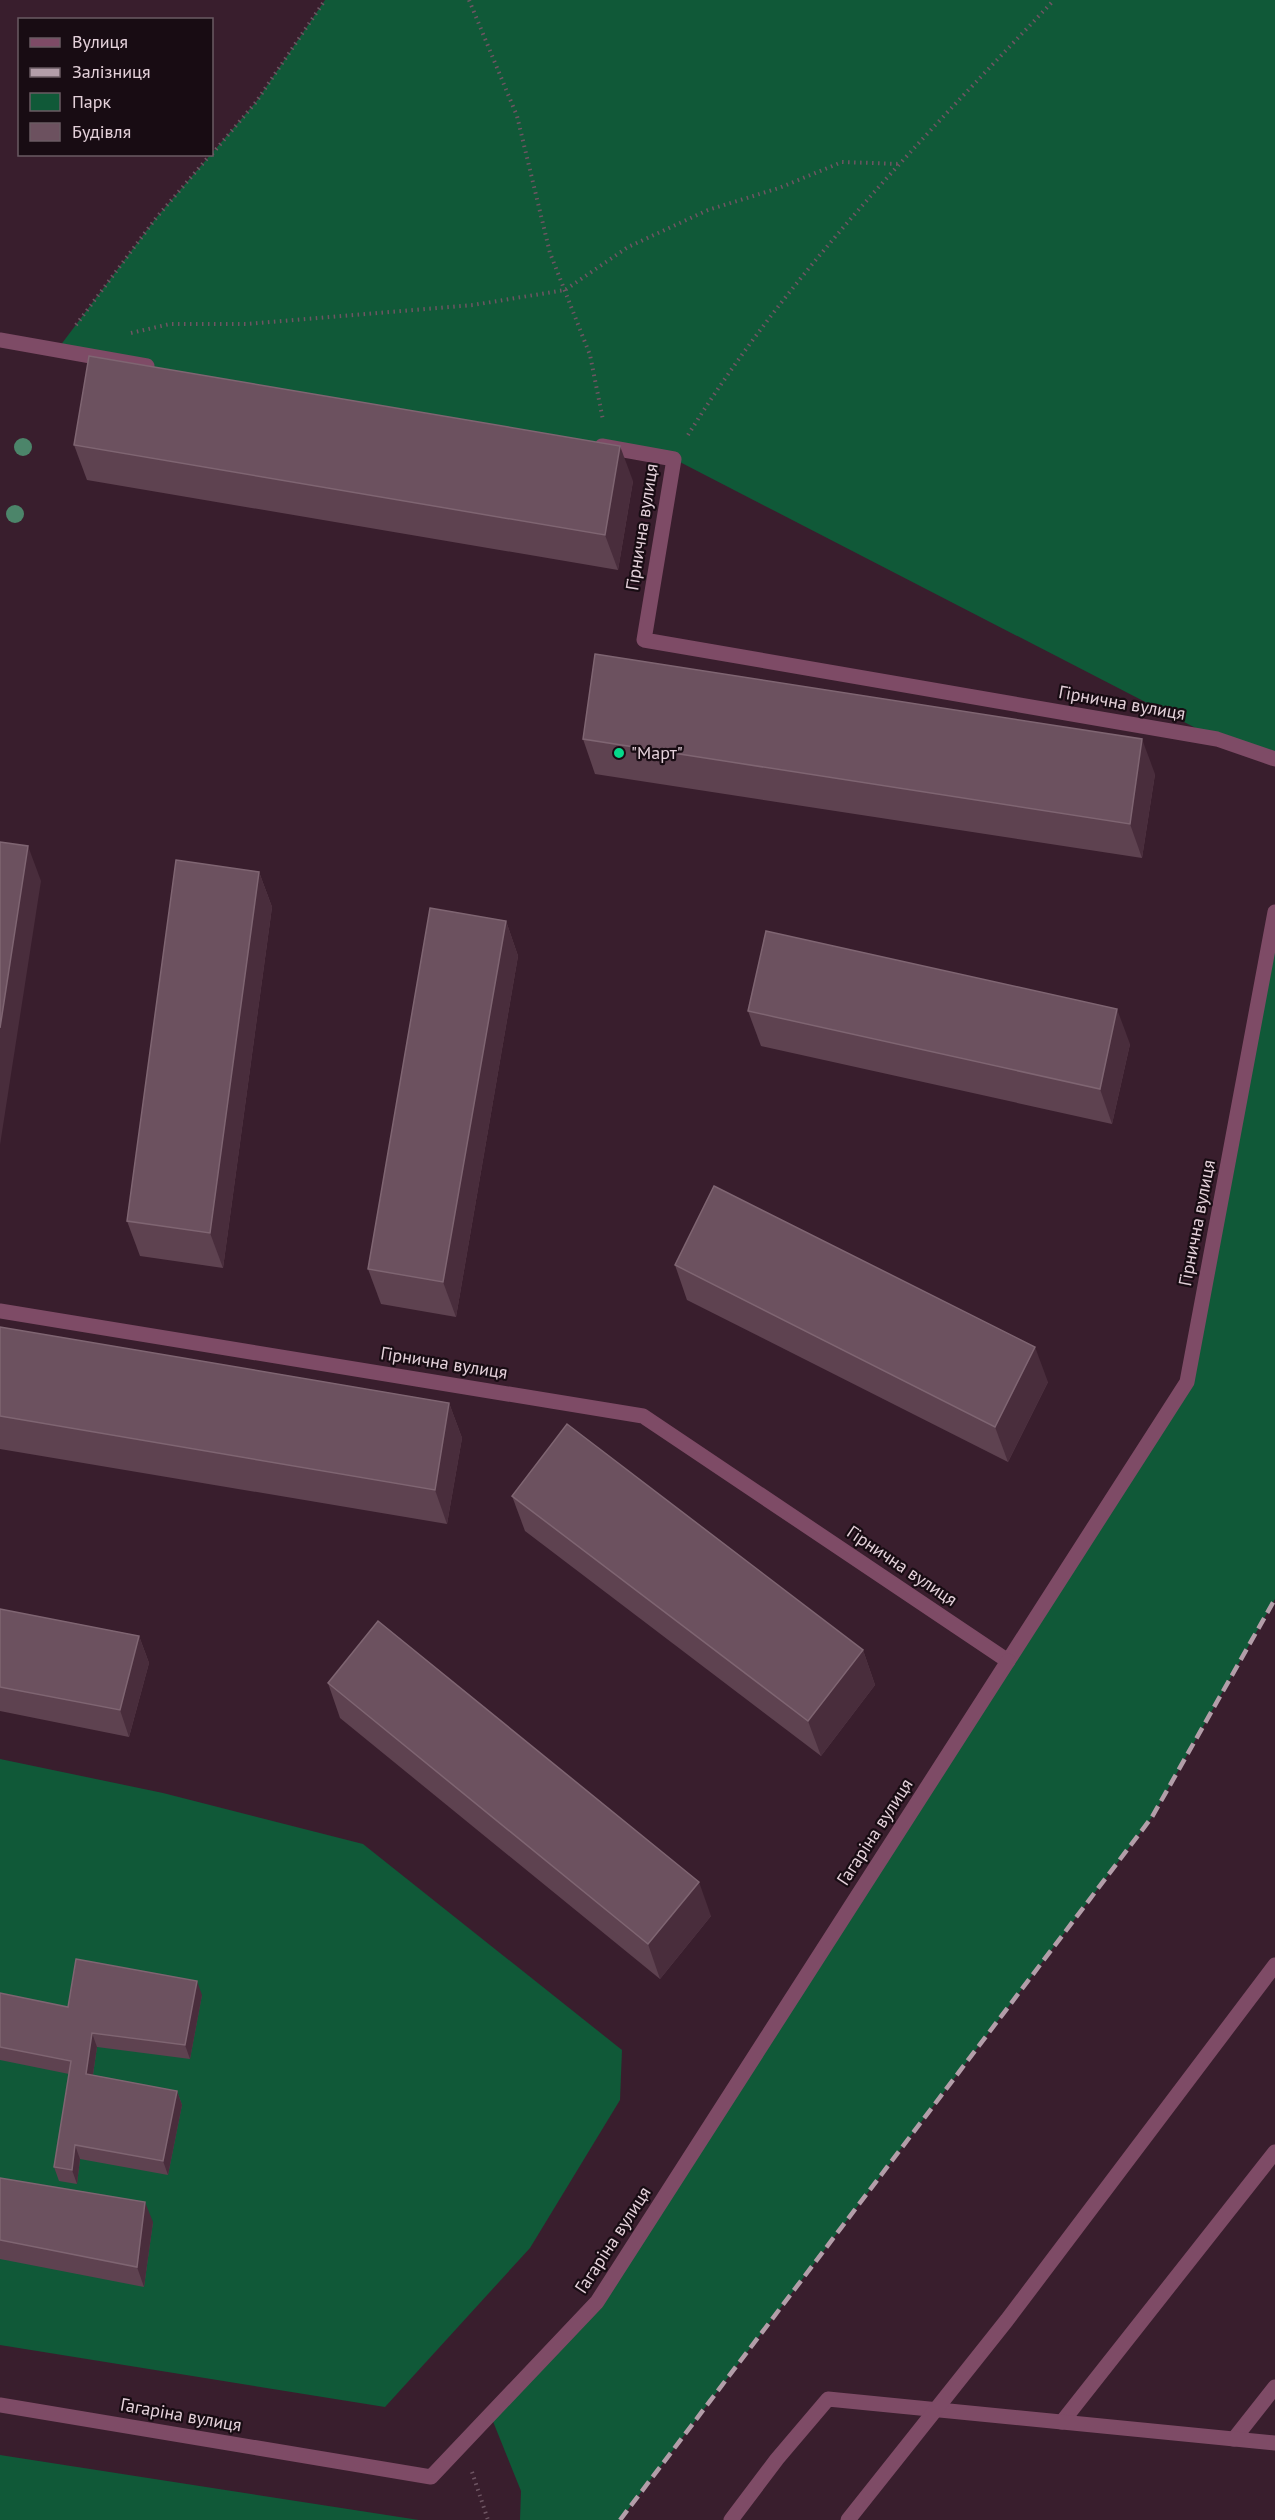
<svg xmlns="http://www.w3.org/2000/svg" width="1275" height="2520" font-family="'PT Sans',sans-serif">
	<style>
		.green { fill: #105938 }
		.lines { fill: none; stroke-linecap: round; stroke-linejoin: round }
		.path { stroke: #6e5563; stroke-width: 4; stroke-dasharray: 1.5 4.5; stroke-linecap: butt }
		.lane { stroke: #7e4b66; stroke-width: 15 }
		.street { stroke: #7e4b66; stroke-width: 15 }
		.rail { stroke: #b39ea9; stroke-width: 4.5; stroke-dasharray: 12 6; stroke-linecap: butt }
		.tree { fill: #4c856a }
		.wall { fill: #5e4250 }
		.shaded-wall { fill: #492d3c }
		.building { fill: #6c515f; stroke: #7f6572; stroke-width: 1.5 }
		.poi-dot { fill: #05d98b; stroke: #180c13; stroke-width: 2 }
		.labels { text-anchor: middle; stroke-width: 4.5; stroke-linejoin: round; paint-order: stroke }
		.street-label { font-size: 18px; fill: #e4d1da; stroke: #180c13 }
		.poi-label { font-size: 18px; fill: #e4d1da; stroke: #180c13; text-anchor: start }
	</style>
	<rect width="100%" height="100%" fill="#391e2d"/>
	<!-- green -->
	<g class="green">
		<path d="M325,0H1275V759L1217,739L674,459L57,350L156,218L256,102Z"/>
		<path d="M1275,912V1599L1152,1817L620,2520H520L521,2491L490,2414L597,2302L1187,1382Z"/>
		<path d="M0,1759L163,1793L363,1844L622,2050L620,2100L530,2248L385,2407L0,2345Z"/>
		<path d="M0,2455L419,2520H0Z"/>
	</g>
	<g class="lines">
		<!-- path -->
		<g class="path">
			<path d="M469,0L517,116L550,253L590,355L603,420"/>
			<path d="M212,154L256,102L325,0"/>
			<path d="M76,325L156,218L211,154"/>
			<path d="M131,333L170,324H246L473,305L565,290L628,247L708,210L779,188L842,162L901,164"/>
			<path d="M688,435C788,274 924,137 1054,0"/>
			<path d="M472,2472L488,2520"/>
		</g>
		<!-- lane -->
		<g class="lane">
			<path d="M1062,2422L1275,2152"/>
			<path d="M1234,2439L1275,2387"/>
			<path d="M731,2520L777,2459L828,2399L1275,2443"/>
			<path d="M848,2520L1007,2320L1275,1965"/>
		</g>
		<!-- street -->
		<g class="street">
			<path d="M0,340L147,366"/>
			<path d="M602,446L674,459L644,640L1217,739L1275,759"/>
			<path d="M0,1311L643,1416L1008,1661L1187,1382L1275,912"/>
			<path d="M0,2405L431,2477L597,2302L1008,1661"/>
		</g>
		<!-- rail -->
		<path class="rail" d="M620,2520L1152,1817L1275,1599"/>
	</g>
	<!-- trees -->
	<g class="tree">
		<circle cx="23" cy="447" r="9"/>
		<circle cx="15" cy="514" r="9"/>
	</g>
	<!-- wall -->
	<g class="wall">
		<path d="M74,445L633,481L618,570L87,480Z"/>
		<path d="M583,739L1155,774L1142,858L595,774Z"/>
		<path d="M259,872L272,907L223,1268L140,1256L127,1221Z"/>
		<path d="M506,921L518,956L456,1317L381,1304L368,1269Z"/>
		<path d="M748,1011L1130,1044L1112,1124L761,1046Z"/>
		<path d="M675,1265L1048,1382L1008,1462L687,1300Z"/>
		<path d="M0,1327L449,1403L462,1438L447,1524L0,1449Z"/>
		<path d="M512,1496L863,1650L875,1685L821,1756L525,1531Z"/>
		<path d="M0,1609L139,1636L149,1663L129,1737L0,1711Z"/>
		<path d="M328,1683L711,1916L660,1979L340,1718Z"/>
		<path d="M0,1993L68,2007L202,1995L190,2059L97,2047L93,2075L177,2091L182,2105L168,2175L80,2159L77,2184L59,2181L54,2167L69,2074L0,2060Z"/>
		<path d="M0,2178L153,2222L144,2287L0,2259Z"/>
	</g>
	<!-- shaded-wall -->
	<g class="shaded-wall">
		<path d="M620,446L633,481L618,570L605,535Z"/>
		<path d="M1142,739L1155,774L1142,858L1130,824Z"/>
		<path d="M28,846L41,881L0,1145V1028Z"/>
		<path d="M259,872L272,907L223,1268L210,1233Z"/>
		<path d="M506,921L518,956L456,1317L443,1282Z"/>
		<path d="M1117,1009L1130,1044L1112,1124L1100,1089Z"/>
		<path d="M1035,1347L1048,1382L1008,1462L995,1427Z"/>
		<path d="M449,1403L462,1438L447,1524L435,1490Z"/>
		<path d="M139,1636L149,1663L129,1737L120,1710Z"/>
		<path d="M863,1650L875,1685L821,1756L808,1721Z"/>
		<path d="M699,1882L711,1916L660,1979L648,1944Z"/>
		<path d="M197,1981L202,1995L190,2059L185,2045Z"/>
		<path d="M92,2033L97,2047L91,2088L86,2074Z"/>
		<path d="M177,2091L182,2105L168,2175L163,2161Z"/>
		<path d="M75,2145L80,2159L77,2184L72,2170Z"/>
		<path d="M145,2202L153,2222L144,2287L137,2267Z"/>
	</g>
	<!-- building -->
	<g class="building">
		<path d="M89,356L620,446L605,535L74,445Z"/>
		<path d="M595,654L1142,739L1130,824L583,739Z"/>
		<path d="M0,842L28,846L0,1028Z"/>
		<path d="M176,860L259,872L210,1233L127,1221Z"/>
		<path d="M430,908L506,921L443,1282L368,1269Z"/>
		<path d="M766,931L1117,1009L1100,1089L748,1011Z"/>
		<path d="M714,1186L1035,1347L995,1427L675,1265Z"/>
		<path d="M0,1327L449,1403L435,1490L0,1416Z"/>
		<path d="M567,1424L863,1650L808,1721L512,1496Z"/>
		<path d="M0,1609L139,1636L120,1710L0,1687Z"/>
		<path d="M378,1621L699,1882L648,1944L328,1683Z"/>
		<path d="M76,1959L197,1981L185,2045L92,2033L86,2074L177,2091L163,2161L75,2145L72,2170L54,2167L71,2061L0,2047V1993L68,2007Z"/>
		<path d="M0,2178L145,2202L137,2267L0,2240Z"/>
	</g>
	<!-- markers -->
	<circle class="poi-dot" cx="619" cy="753" r="6"/>
	<g class="labels">
		<!-- street labels -->
		<g class="street-label">
			<text transform="translate(642 527) rotate(-81)" y="6">Гірнична вулиця</text>
			<text transform="translate(1122 703) rotate(10)" y="6">Гірнична вулиця</text>
			<text transform="translate(1197 1223) rotate(-79)" y="6">Гірнична вулиця</text>
			<text transform="translate(444 1363) rotate(9)" y="6">Гірнична вулиця</text>
			<text transform="translate(902 1566) rotate(34)" y="6">Гірнична вулиця</text>
			<text transform="translate(875 1832) rotate(-57)" y="6">Гагаріна вулиця</text>
			<text transform="translate(613 2240) rotate(-57)" y="6">Гагаріна вулиця</text>
			<text transform="translate(181 2415) rotate(10)" y="6">Гагаріна вулиця</text>
		</g>
		<!-- poi labels -->
		<g class="poi-label">
			<text x="631" y="759">"Март"</text>
		</g>
	</g>
	<!-- legend -->
	<rect x="18" y="18" width="195" height="138" fill="#180c13" stroke="#6a5b63" stroke-width="1.5"/>
	<rect x="30" y="38" width="30" height="9" fill="#7e4b66" stroke="#6a5b63" stroke-width="1.5"/>
	<text x="72" y="48" font-size="18" fill="#e4d1da">Вулиця</text>
	<rect x="30" y="68" width="30" height="9" fill="#b39ea9" stroke="#6a5b63" stroke-width="1.5"/>
	<text x="72" y="78" font-size="18" fill="#e4d1da">Залізниця</text>
	<rect x="30" y="93" width="30" height="18" fill="#105938" stroke="#6a5b63" stroke-width="1.5"/>
	<text x="72" y="108" font-size="18" fill="#e4d1da">Парк</text>
	<rect x="30" y="123" width="30" height="18" fill="#6c515f" stroke="#6a5b63" stroke-width="1.5"/>
	<text x="72" y="138" font-size="18" fill="#e4d1da">Будівля</text>
</svg>
